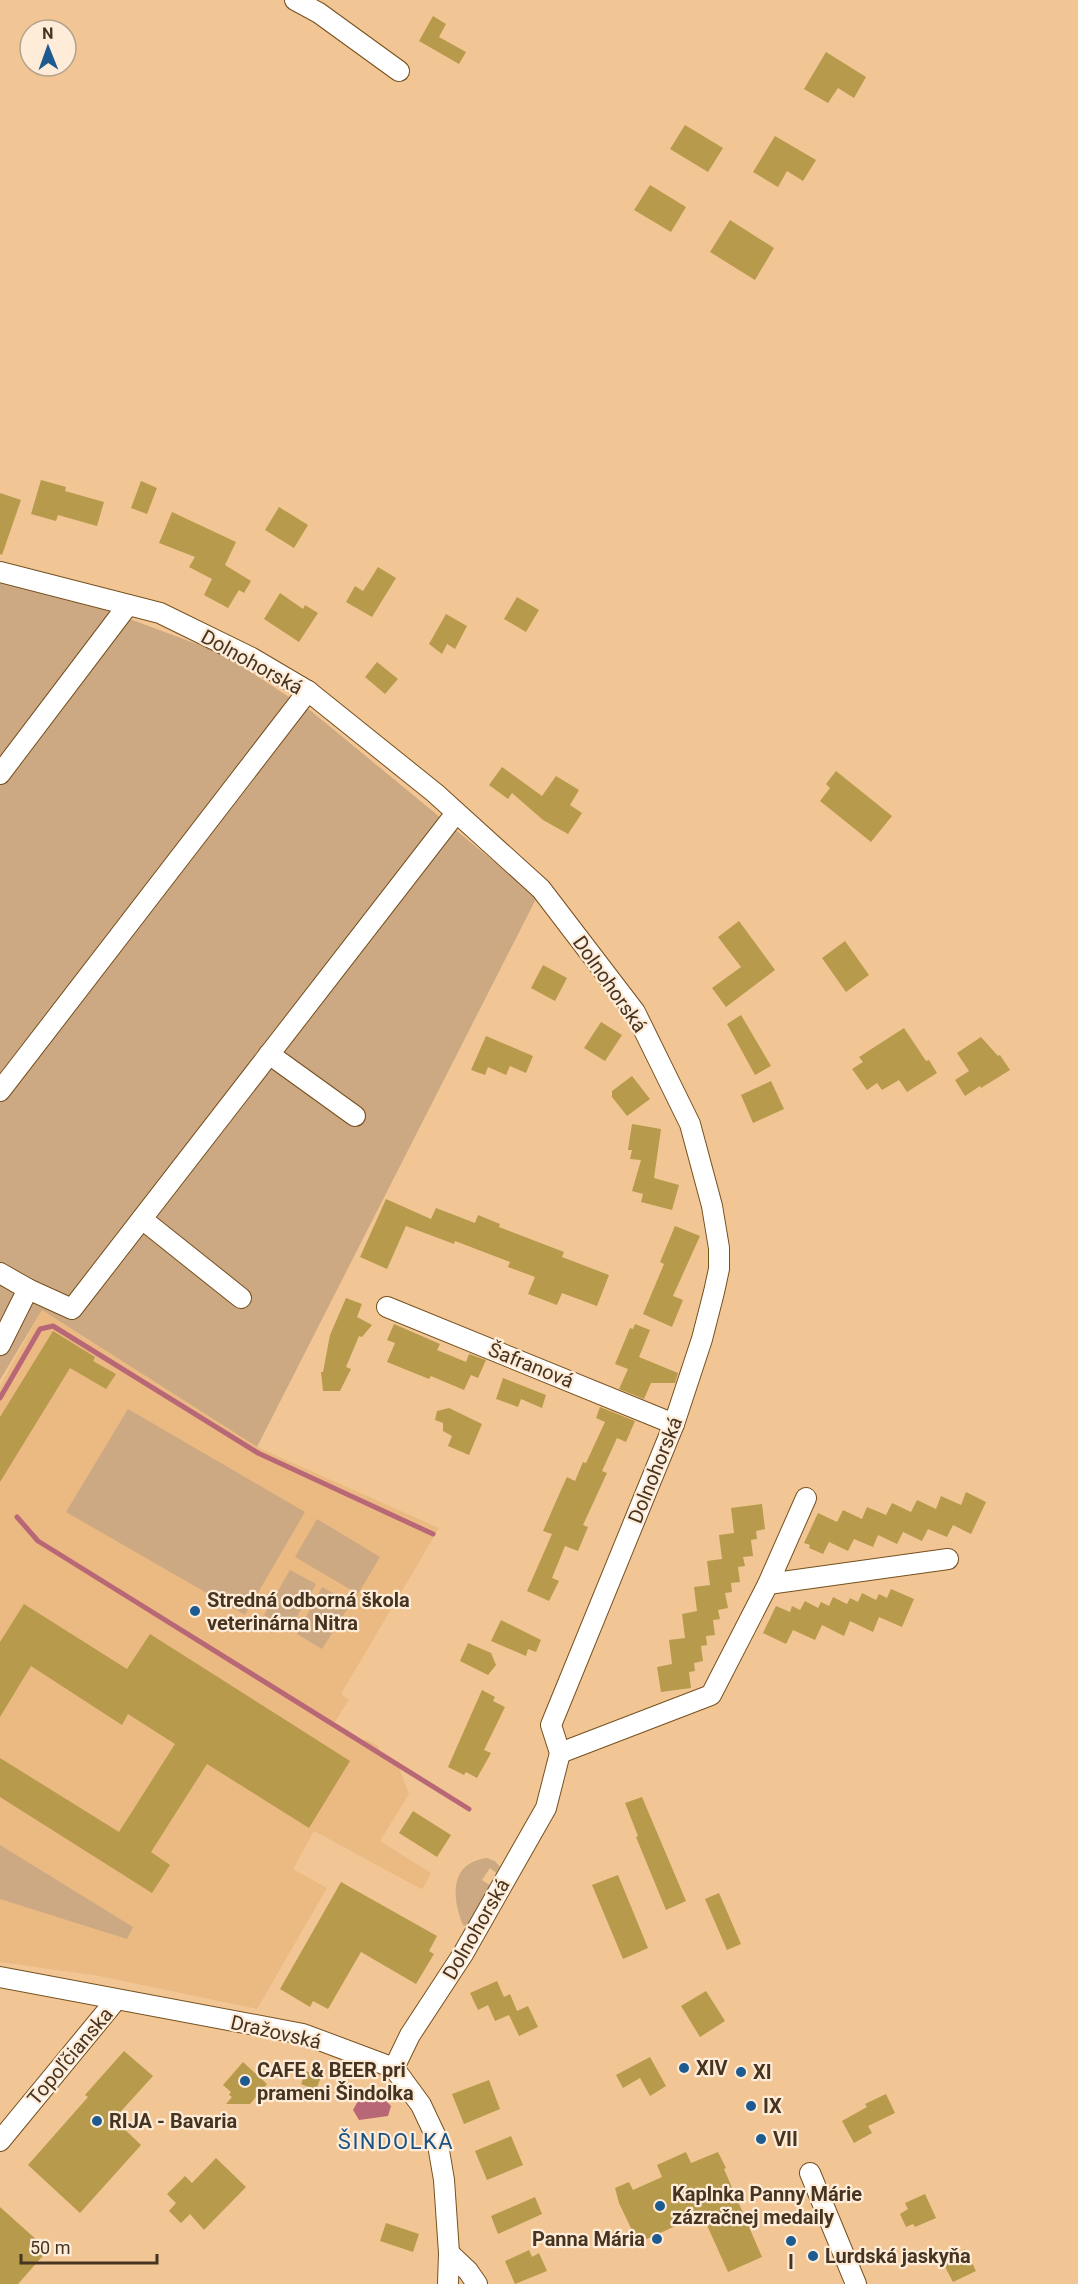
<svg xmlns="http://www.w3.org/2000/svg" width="1078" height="2284" font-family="Roboto,sans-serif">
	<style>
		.built { fill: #ebb982 }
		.green { fill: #cca983 }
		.water { fill: #b86776 }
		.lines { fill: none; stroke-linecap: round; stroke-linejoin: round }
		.stream { stroke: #b86776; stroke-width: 5 }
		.building { fill: #b79a4b }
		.minor-casing { stroke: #76501f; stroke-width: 22 }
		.minor { stroke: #fff; stroke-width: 20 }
		.poi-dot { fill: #1c5a90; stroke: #feecd8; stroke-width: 2 }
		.labels { text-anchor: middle; stroke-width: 4.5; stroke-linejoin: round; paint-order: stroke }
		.street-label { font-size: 20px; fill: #463420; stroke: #feecd8 }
		.poi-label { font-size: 20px; font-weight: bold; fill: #463420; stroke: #feecd8; text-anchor: start }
		.quarter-label { font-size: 22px; letter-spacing: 1.5px; fill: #1b5284; stroke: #feecd8 }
	</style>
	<rect width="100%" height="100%" fill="#f2c694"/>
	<!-- built -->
	<path class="built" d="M42,1310L257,1447L439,1528L341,1694L349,1700L334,1723L361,1740H367L378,1746L380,1752L397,1762L409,1794L380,1841L431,1873L424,1887L421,1889L314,1831L293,1869L327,1888L257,2009L99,1976L0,1962V1386Z"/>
	<!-- green -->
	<g class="green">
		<path d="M0,578L84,602L221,653L311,711L537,897L257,1447L42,1310L0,1380Z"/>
		<path d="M128,1409L305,1512L245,1615L66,1512Z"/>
		<path d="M317,1519L380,1557L358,1594L295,1557Z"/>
		<path d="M290,1570L316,1584L289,1630L264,1615Z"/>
		<path d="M322,1587L351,1603L322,1649L297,1634Z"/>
		<path d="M0,1845L133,1927L127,1939L0,1899Z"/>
		<path d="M487,1858L495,1861L500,1867V1876L490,1868L482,1880L491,1886L469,1927L463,1925C452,1897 449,1863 487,1858Z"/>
	</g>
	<!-- water -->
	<path class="water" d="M375,2089L391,2106L388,2116L359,2120L353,2110L364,2090Z"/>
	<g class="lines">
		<!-- stream -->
		<g class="stream">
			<path d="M0,1398L40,1329L53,1326L258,1453L433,1534"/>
			<path d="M17,1517L38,1541L469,1809"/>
		</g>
	</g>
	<!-- building -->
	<g class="building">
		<path d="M433,16L446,24L439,37L466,52L459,64L419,41Z"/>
		<path d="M826,52L866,77L854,98L838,88L828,103L804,89Z"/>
		<path d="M685,125L723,148L708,172L670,149Z"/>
		<path d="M775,136L816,160L803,181L787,171L778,187L753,172Z"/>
		<path d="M650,185L686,207L671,232L634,210Z"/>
		<path d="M730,220L774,248L755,280L710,252Z"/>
		<path d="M41,480L66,487L65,491L104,502L97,526L58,515L56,521L31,514Z"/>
		<path d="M141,481L157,488L147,514L131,508Z"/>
		<path d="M0,493L21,500L2,555L0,554Z"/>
		<path d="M279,507L308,525L294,548L265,530Z"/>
		<path d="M172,512L236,542L225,565L251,581L244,593L239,590L228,608L204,595L212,579L189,567L195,557L159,543Z"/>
		<path d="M378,567L396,578L372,617L346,602L355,586L363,591Z"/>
		<path d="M280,593L303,609L305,605L318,613L299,642L264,619Z"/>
		<path d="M517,597L539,610L526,632L504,619Z"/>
		<path d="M446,614L467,626L455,649L447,644L442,654L429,644Z"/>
		<path d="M377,662L398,679L385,694L365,677Z"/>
		<path d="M502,767L542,796L556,776L579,790L570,805L582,813L568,834L543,820L512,793L508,799L489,785Z"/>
		<path d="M836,771L892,816L871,842L820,801L830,788L826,784Z"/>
		<path d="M739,921L775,970L726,1007L712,988L741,967L718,937Z"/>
		<path d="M845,941L869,975L846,992L822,958Z"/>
		<path d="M543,965L567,978L555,1001L531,988Z"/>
		<path d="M741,1015L771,1066L755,1075L727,1024Z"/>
		<path d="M601,1022L622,1035L605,1061L584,1048Z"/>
		<path d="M904,1028L926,1061L929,1060L937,1073L907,1092L899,1080L882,1090L877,1083L867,1090L852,1069L863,1062L859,1057Z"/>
		<path d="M486,1036L533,1056L526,1073L510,1066L506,1075L488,1067L485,1075L471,1070Z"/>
		<path d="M981,1037L998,1056L1000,1055L1010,1070L981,1088L980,1086L965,1096L955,1080L969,1071L957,1053Z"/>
		<path d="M632,1076L650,1099L627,1116L612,1097V1091Z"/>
		<path d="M771,1081L784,1109L753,1123L741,1095Z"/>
		<path d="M632,1124L661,1129L654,1178L679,1185L672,1210L641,1202L643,1194L632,1191L641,1160L630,1159L632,1150H628Z"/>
		<path d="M386,1199L431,1219L436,1208L475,1223L478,1215L500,1224L499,1227L564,1252L562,1257L609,1275L597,1306L562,1293L557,1305L528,1294L535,1277L508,1267L510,1262L455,1241L454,1244L406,1226L387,1269L360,1257Z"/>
		<path d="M675,1226L700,1236L673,1296L683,1300L672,1327L643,1314L664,1264L660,1262Z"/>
		<path d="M346,1298L362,1304L357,1317L372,1325L362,1337L359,1336L346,1367L351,1369L340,1391H323L321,1372H323L330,1335Z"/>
		<path d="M394,1324L440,1344L437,1350L466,1362L469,1354L486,1360L478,1378L471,1375L464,1390L431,1376L429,1379L387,1362L395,1343L387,1340Z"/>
		<path d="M635,1324L650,1330L639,1357L678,1373L675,1383H651L644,1399L619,1389L628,1369L615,1364L630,1328L633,1329Z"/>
		<path d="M53,1331L95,1357L93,1361L116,1374L106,1389L70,1368L0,1482V1417Z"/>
		<path d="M503,1378L546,1395L542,1408L521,1399L518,1407L496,1399Z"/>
		<path d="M600,1407L635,1421L626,1442L617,1438L602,1471L607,1473L583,1525L588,1527L578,1551L565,1546L552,1578L559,1581L549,1601L527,1591L552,1534L543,1531L561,1490L567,1477L575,1481L583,1462L586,1463L605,1422L596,1418Z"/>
		<path d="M449,1408L482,1424L469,1455L448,1446L452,1436L443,1431V1423L435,1420L437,1411Z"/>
		<path d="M966,1492L986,1502L971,1534L953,1525L947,1537L928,1529L922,1541L903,1532L897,1544L878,1535L873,1547L854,1539L848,1551L829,1542L823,1554L809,1548L810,1545L804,1543L818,1513L837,1522L843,1510L862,1519L867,1507L886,1515L892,1503L911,1512L917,1500L936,1509L941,1496L961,1505Z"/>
		<path d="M762,1504L765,1529L756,1531L757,1539L751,1540L753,1556L743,1557L745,1566L738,1567L740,1582L731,1583L732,1592L725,1593L728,1608L718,1610L720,1619L713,1620L715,1635L706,1636L707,1645L701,1646L703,1661L694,1663L695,1671L689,1672L691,1688L661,1692L657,1667L672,1664L669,1640L685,1638L682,1614L697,1611L694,1587L710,1585L707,1561L722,1559L719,1535L734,1533L731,1508Z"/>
		<path d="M891,1589L914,1599L902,1627L879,1617L873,1632L850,1621L844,1636L822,1625L815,1640L793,1630L786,1644L763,1633L776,1606L790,1612L792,1606L800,1610L805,1601L818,1608L821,1602L829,1606L833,1597L847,1604L850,1598L858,1602L862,1593L876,1600L879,1594L887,1598Z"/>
		<path d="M24,1604L127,1669L150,1634L350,1761L309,1828L207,1764L151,1852L170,1865L152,1893L0,1797V1758L119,1832L175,1744L128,1714L122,1725L31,1666L0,1717V1642Z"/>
		<path d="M501,1620L541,1640L536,1652L528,1649L526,1656L491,1641Z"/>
		<path d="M468,1643L491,1653L496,1665L488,1675L460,1661Z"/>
		<path d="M482,1690L495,1697L493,1701L505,1707L484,1750L491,1753L477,1778L466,1772L464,1775L448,1767Z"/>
		<path d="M642,1797L686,1901L666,1910L636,1837L638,1836L625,1803Z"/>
		<path d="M413,1811L451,1835L437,1857L399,1833Z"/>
		<path d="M618,1875L648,1948L623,1959L592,1885Z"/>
		<path d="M341,1882L437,1936L429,1951L434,1954L416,1984L361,1952L328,2009L313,2001L310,2007L280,1989Z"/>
		<path d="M719,1893L741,1944L727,1950L705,1899Z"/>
		<path d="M497,1981L504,1997L510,1994L517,2011L528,2006L538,2027L519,2036L509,2015L495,2021L488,2005L478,2010L470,1993Z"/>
		<path d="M706,1991L725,2021L700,2037L681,2006Z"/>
		<path d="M124,2051L153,2076L114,2119L141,2145L80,2213L28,2165L88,2097L85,2095Z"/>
		<path d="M650,2057L666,2086L650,2096L640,2078L623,2088L616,2075Z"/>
		<path d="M243,2062L267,2084L250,2104H226L232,2097L229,2095L231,2092L223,2085Z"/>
		<path d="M306,2071L321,2077L316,2090L301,2084Z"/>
		<path d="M489,2080L500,2109L464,2124L452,2094Z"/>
		<path d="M886,2094L895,2113L868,2126L872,2133L854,2143L842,2121L867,2107L865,2104Z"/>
		<path d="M511,2136L523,2165L487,2180L475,2151Z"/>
		<path d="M686,2152L691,2163L718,2152L726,2168L724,2169L762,2257L728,2272L702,2214L638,2243L619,2203L615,2188L629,2182L633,2190L662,2177L657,2165Z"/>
		<path d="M216,2158L246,2187L204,2230L190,2214L181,2223L169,2211L176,2203L167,2194L185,2176L192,2183Z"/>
		<path d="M925,2194L936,2218L915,2227L913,2224L906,2227L900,2214L908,2209L905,2203Z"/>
		<path d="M535,2197L542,2214L498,2234L491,2216Z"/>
		<path d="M0,2207L48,2250L18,2284H0Z"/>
		<path d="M386,2223L419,2234L413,2252L380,2241Z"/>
		<path d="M965,2249L976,2271L953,2282L944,2265L949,2262L947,2258Z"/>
		<path d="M529,2250L532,2257L539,2253L547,2271L515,2284L505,2261Z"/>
	</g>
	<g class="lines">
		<defs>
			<g id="minor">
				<path d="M295,0L319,13L399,71"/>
				<path d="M0,572L160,613L252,658L308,691L435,793L541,889L635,1012L690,1124L712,1206L719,1248V1269L714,1292L702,1339L674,1424L551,1725L560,1753L546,1808L463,1954L410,2035L394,2068"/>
				<path d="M0,774L128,605"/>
				<path d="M269,1054L355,1116"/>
				<path d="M0,1091L308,691"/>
				<path d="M142,1219L241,1298"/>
				<path d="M0,1273L28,1289L0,1345"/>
				<path d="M28,1289L72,1309L456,813"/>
				<path d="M387,1307L674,1424"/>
				<path d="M768,1584L948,1559"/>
				<path d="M560,1753L711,1695L768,1584L806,1498"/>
				<path d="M0,1977L303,2034L394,2068L421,2105L437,2139L444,2180L449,2253L448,2284"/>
				<path d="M0,2141L116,2000"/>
				<path d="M810,2173L856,2284"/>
				<path d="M449,2253L468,2271L477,2284"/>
			</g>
		</defs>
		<!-- minor casing -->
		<use href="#minor" class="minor-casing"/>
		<!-- minor -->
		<use href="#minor" class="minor"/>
	</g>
	<!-- markers -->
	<g class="poi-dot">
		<circle cx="195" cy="1611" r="6"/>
		<circle cx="684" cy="2068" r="6"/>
		<circle cx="741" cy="2072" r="6"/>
		<circle cx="245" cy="2081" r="6"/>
		<circle cx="751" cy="2106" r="6"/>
		<circle cx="97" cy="2121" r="6"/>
		<circle cx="761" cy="2139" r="6"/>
		<circle cx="660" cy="2206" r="6"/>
		<circle cx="657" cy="2239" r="6"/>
		<circle cx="791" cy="2241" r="6"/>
		<circle cx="813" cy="2256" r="6"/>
	</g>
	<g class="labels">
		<!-- street labels -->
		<g class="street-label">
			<text transform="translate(252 662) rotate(29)" y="7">Dolnohorská</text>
			<text transform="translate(610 984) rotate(55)" y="7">Dolnohorská</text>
			<text transform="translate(531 1365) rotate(22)" y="7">Šafranová</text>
			<text transform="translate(655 1470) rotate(-68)" y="7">Dolnohorská</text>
			<text transform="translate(476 1929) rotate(-60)" y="7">Dolnohorská</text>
			<text transform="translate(276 2032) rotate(13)" y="7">Dražovská</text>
			<text transform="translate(70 2056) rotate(-50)" y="7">Topoľčianska</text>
		</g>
		<!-- poi labels -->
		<g class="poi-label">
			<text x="207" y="1607">Stredná odborná škola<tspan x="207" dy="23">veterinárna Nitra</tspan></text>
			<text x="696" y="2075">XIV</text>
			<text x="257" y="2077">CAFE &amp; BEER pri<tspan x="257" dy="23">prameni Šindolka</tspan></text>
			<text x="753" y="2079">XI</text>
			<text x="763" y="2113">IX</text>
			<text x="109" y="2128">RIJA - Bavaria</text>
			<text x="773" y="2146">VII</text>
			<text x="672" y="2201">Kaplnka Panny Márie<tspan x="672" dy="23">zázračnej medaily</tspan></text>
			<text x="645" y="2246" text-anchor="end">Panna Mária</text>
			<text x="825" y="2263">Lurdská jaskyňa</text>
			<text x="791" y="2269" text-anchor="middle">I</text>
		</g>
		<!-- quarter labels -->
		<g class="quarter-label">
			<text x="396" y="2149">ŠINDOLKA</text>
		</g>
	</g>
	<!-- north arrow -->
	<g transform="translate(48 48) rotate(359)"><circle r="28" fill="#feecd8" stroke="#b4a28e" stroke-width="1.5"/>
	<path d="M0-4.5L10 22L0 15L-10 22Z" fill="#1c5a90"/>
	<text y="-9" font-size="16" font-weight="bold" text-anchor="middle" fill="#463420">N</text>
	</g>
	<!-- scale -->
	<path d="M21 2254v9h136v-9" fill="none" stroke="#463420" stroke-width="3"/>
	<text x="30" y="2254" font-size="18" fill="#463420" stroke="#feecd8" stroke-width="4.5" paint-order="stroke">50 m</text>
</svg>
